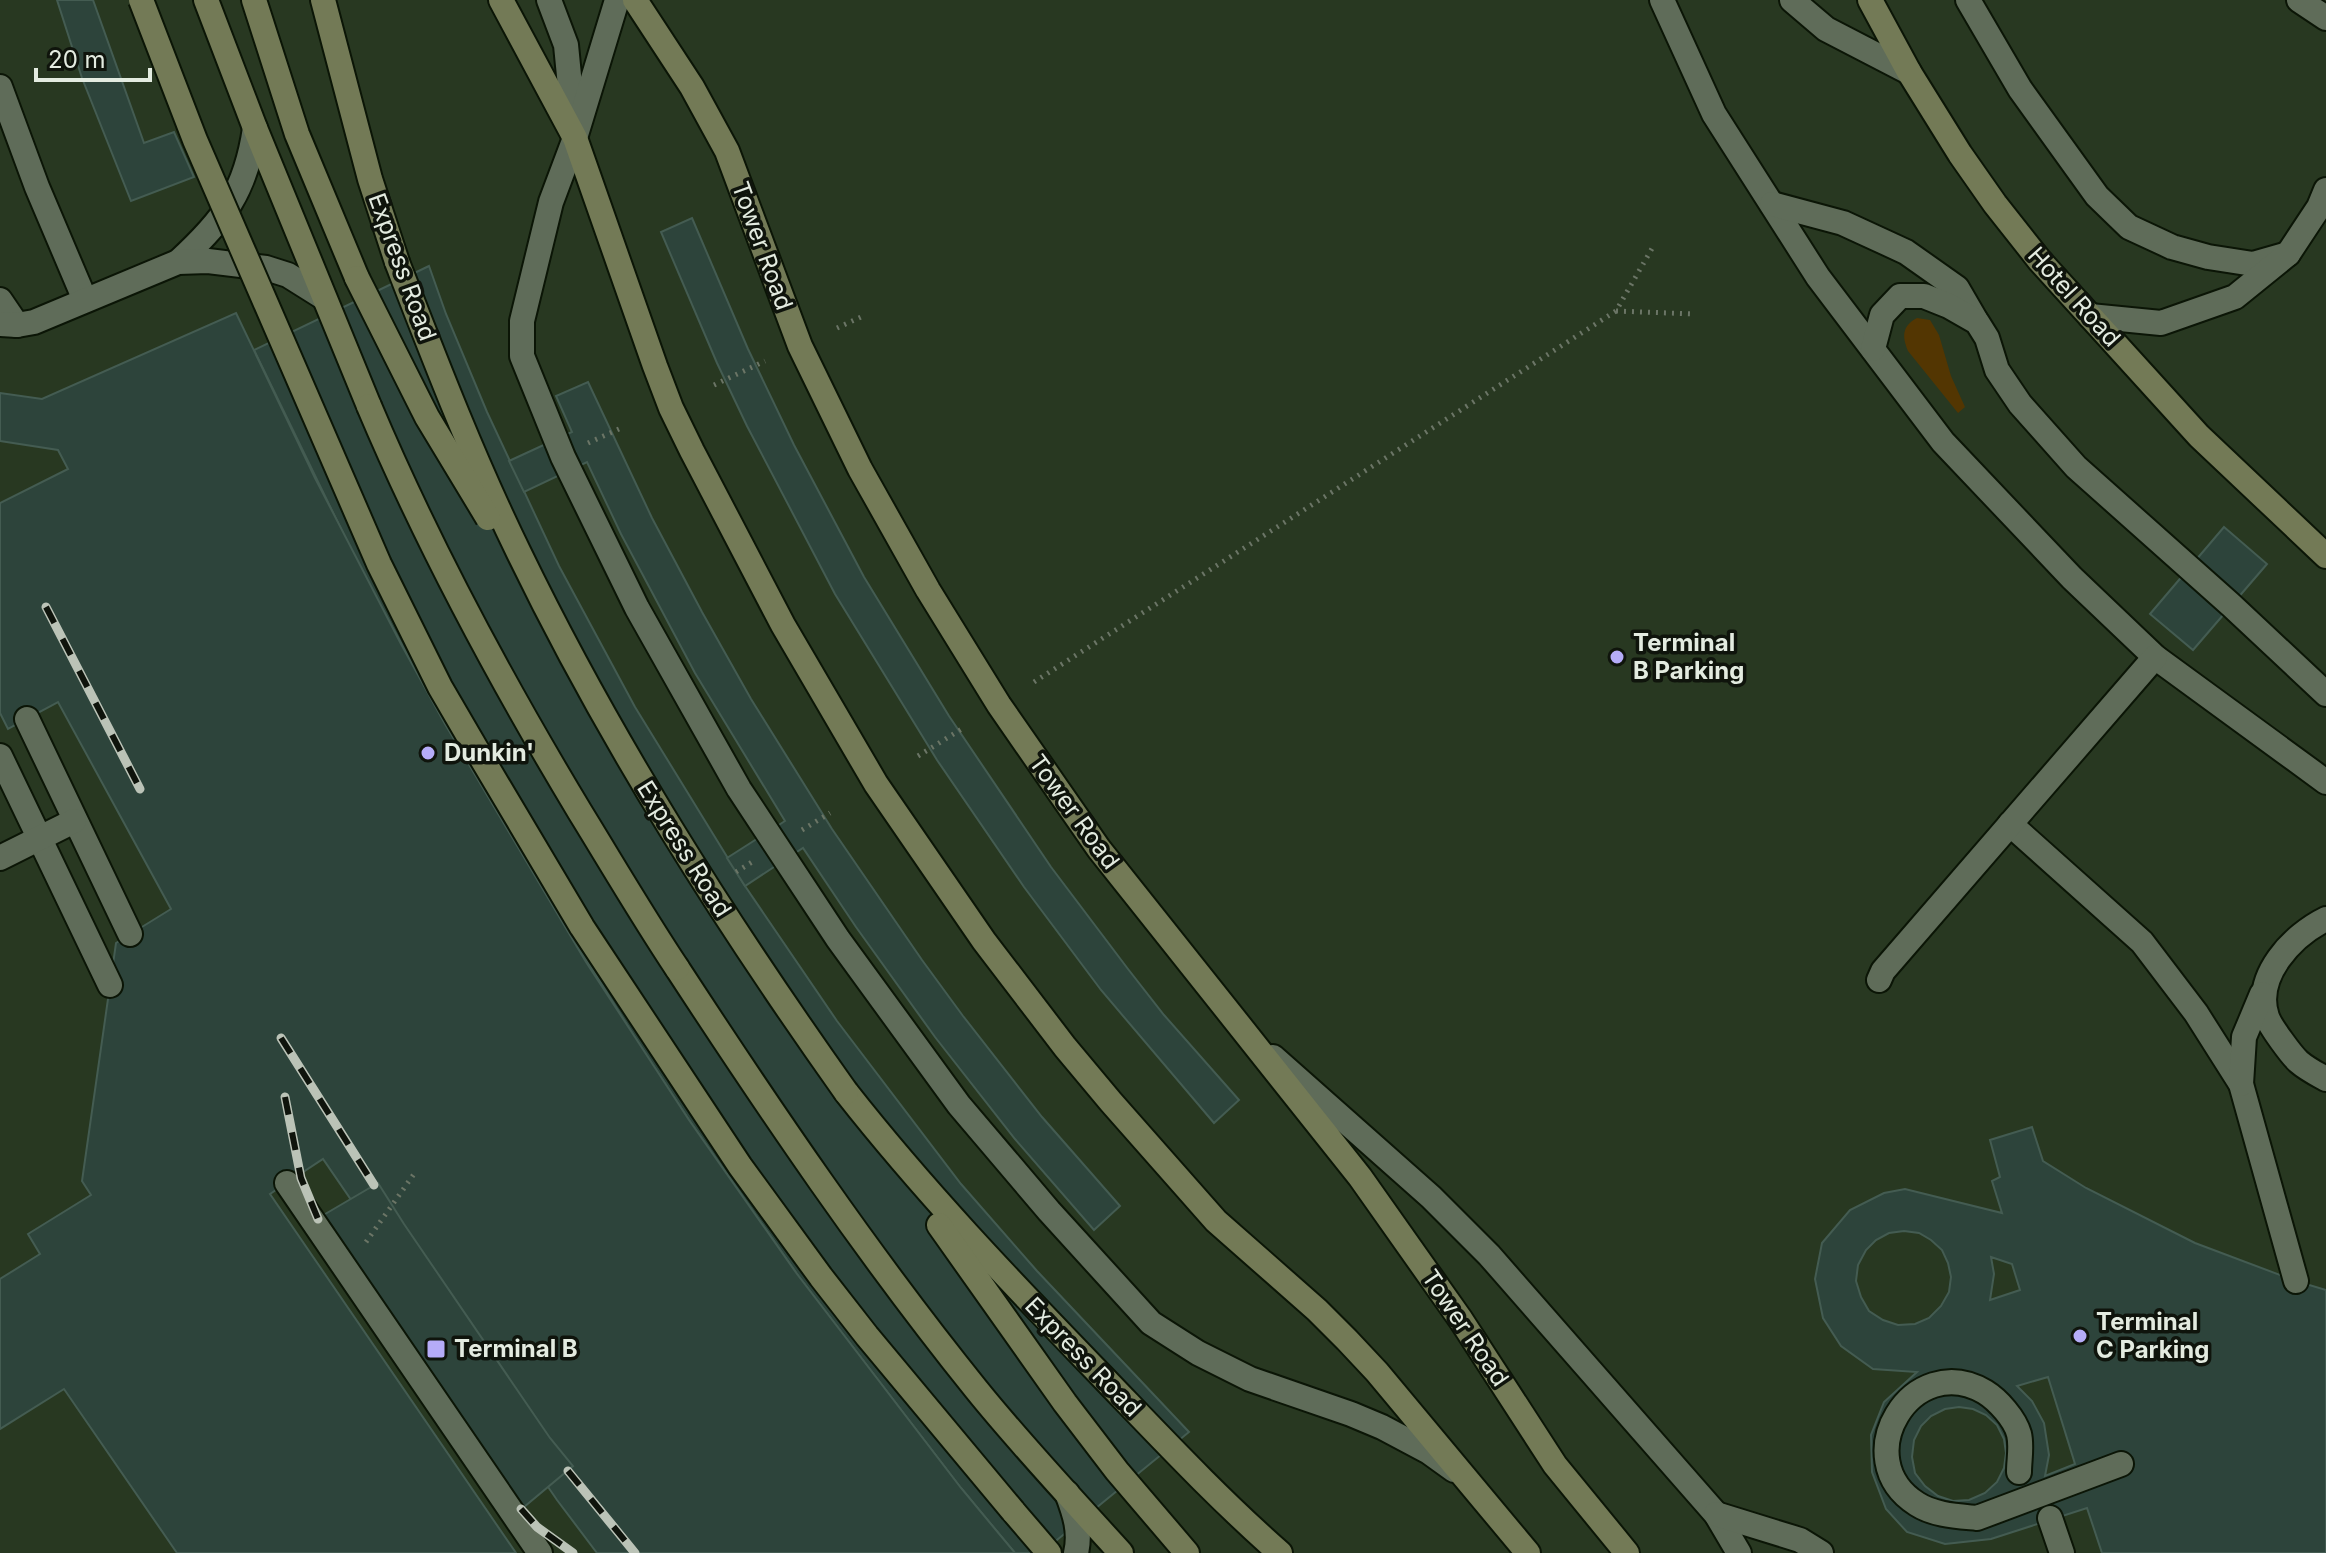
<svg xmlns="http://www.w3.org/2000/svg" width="2326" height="1553" font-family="Inter,sans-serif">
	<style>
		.built { fill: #283821 }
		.green { fill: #533602 }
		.building { fill: #2d443b; stroke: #445c52; stroke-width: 2; fill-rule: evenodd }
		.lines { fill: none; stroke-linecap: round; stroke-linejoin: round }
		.lane-casing { stroke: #0b1506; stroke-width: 28 }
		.secondary-casing { stroke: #0b1506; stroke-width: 28 }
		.path { stroke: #6b7566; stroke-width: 5; stroke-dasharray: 2 6; stroke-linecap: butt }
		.lane { stroke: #5f6c59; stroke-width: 24 }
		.secondary { stroke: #737a56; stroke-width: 24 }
		.rail-casing { stroke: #bbc3b7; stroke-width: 9 }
		.rail { stroke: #0f140c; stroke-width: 6; stroke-dasharray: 18; stroke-linecap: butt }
		.secondary-bridge-casing { stroke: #0b1506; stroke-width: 28; stroke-linecap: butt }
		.path-bridge { stroke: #6b7566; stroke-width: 5; stroke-dasharray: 2 6; stroke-linecap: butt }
		.secondary-bridge { stroke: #737a56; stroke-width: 24 }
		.poi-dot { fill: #b5acf8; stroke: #0f140c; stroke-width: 3 }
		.labels { text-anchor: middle; stroke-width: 7; stroke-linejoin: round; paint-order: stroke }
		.street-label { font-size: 24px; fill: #e3ebe0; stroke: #0f140c }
		.poi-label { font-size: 24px; font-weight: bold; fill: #e3ebe0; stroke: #0f140c; text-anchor: start }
	</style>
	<rect width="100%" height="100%" fill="#222d1c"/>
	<!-- built -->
	<rect class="built" x="0" y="0" width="2326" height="1553"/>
	<!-- green -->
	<path class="green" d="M1917,318L1930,320L1939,335L1951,376L1965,407L1958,413L1908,351C1902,336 1902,326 1917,318Z"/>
	<!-- building -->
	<g class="building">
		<path d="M57,0H93L144,143L174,132L194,177L131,201L82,78Z"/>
		<path d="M692,218L748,349L794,445L864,577L949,716L1051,867L1128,969L1164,1015L1239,1100L1214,1123L1101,990L1024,887L937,760L835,594L747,426L717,363L661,232Z"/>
		<path d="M429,266L446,314L487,412L559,566L635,707L745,886L837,1021L961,1184L1037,1271L1189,1432L1041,1553H1015L961,1488L797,1274L689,1120L639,1044L523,858L445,724L358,564L254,350Z"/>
		<path d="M236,313L315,478L401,644L445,724L586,962L689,1120L797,1274L961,1488L1015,1553H597L557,1500L323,1159L270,1194L516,1553H177L64,1389L0,1429V1279L40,1254L28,1234L91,1195L82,1181L116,943L171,909L58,702L8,729L0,713V503L68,469L58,450L0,441V393L42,399Z"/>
		<path d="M588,382L652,518L702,612L751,699L832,829L922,960L963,1016L1042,1117L1120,1206L1094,1230L1015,1139L935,1037L856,927L803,848L745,886L727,858L785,821L695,673L621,534L587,462L524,492L509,461L572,432L556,396Z"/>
		<path d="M2224,527L2267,564L2193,650L2150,614Z"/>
		<path d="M2032,1127L2043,1161L2086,1188L2195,1243L2296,1281L2326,1290V1553H2102L2087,1508L1991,1539L1945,1544L1907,1532L1886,1509L1872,1472L1871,1435L1884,1402L1917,1372L1873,1369L1841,1346L1823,1318L1815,1279L1822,1243L1850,1210L1884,1193L1905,1189L2002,1213L1992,1181L2000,1177L1990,1140ZM1904,1231L1919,1233L1931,1240L1942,1250L1948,1263L1951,1277L1949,1292L1941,1306L1929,1318L1915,1324L1898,1325L1883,1320L1869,1311L1861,1297L1856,1281L1858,1265L1866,1250L1876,1240L1889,1233ZM1991,1257L2012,1264L2020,1290L1990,1300L1994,1274ZM2048,1377L2075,1464L2045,1476L2049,1455L2044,1423L2032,1401L2017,1386ZM1959,1407L1973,1409L1986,1415L1997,1425L2004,1439L2006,1453L2004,1468L1997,1482L1985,1493L1969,1500L1953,1501L1938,1496L1925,1486L1915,1473L1912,1457L1914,1440L1921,1426L1931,1416L1945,1409Z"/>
		<path d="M378,1183L404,1224L550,1438L573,1466L518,1512L315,1220Z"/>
	</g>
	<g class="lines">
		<defs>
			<g id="lane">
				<path d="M549,0L566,45L574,127"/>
				<path d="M617,0L575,138L551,202L522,321V356L563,457L637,608L739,789L838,939L959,1105L1049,1211L1151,1323L1198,1353L1250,1379L1351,1414L1382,1427L1429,1452L1454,1470"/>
				<path d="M1662,0L1714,114L1818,277L1943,442L2072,578L2155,657L2326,782"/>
				<path d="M1792,0L1826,29L1909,72"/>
				<path d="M1968,0L2020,89L2097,196L2129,227L2172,247L2208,257L2253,264L2288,254"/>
				<path d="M2299,0L2326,18"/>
				<path d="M0,87L37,187L85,300"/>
				<path d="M1772,204L1843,223L1906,252L1957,288L1975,319"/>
				<path d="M178,262C224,220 246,191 255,128"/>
				<path d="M0,300L17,325"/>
				<path d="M2090,316L2161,323L2235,297L2288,254L2319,207L2326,190"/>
				<path d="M0,324L17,325L34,322L178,262L208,261L266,268L288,275L323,297"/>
				<path d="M1873,349L1882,315L1900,296H1924L1949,306L1977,322L1987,338L1997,370L2020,404L2076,467L2231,605L2326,694"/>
				<path d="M27,719L130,934"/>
				<path d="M0,756L110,985"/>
				<path d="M2010,824L2142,942L2196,1013L2241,1084L2296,1281"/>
				<path d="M0,858L74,821"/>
				<path d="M2326,919C2293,935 2253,976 2267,1017C2270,1026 2292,1056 2299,1062C2307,1069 2317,1074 2326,1079"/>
				<path d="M1879,980L1883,971L2155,657"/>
				<path d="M1273,1057L1431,1197L1489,1255L1716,1514L1739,1553"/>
				<path d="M2241,1084L2244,1037L2262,994"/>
				<path d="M287,1183L540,1553"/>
				<path d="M2019,1472C2019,1460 2022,1446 2019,1434C2015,1419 1998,1400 1985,1392C1912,1349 1846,1459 1917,1504C1934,1515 1957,1516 1977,1518L2121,1464"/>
				<path d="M1067,1493C1075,1514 1081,1532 1076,1553"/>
				<path d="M1716,1514L1800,1540L1821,1553"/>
				<path d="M2050,1518L2062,1553"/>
			</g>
			<g id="secondary">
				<path d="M206,0L255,128L369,406"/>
				<path d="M254,0L297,134L357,278"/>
				<path d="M323,0L370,179L397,262"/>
				<path d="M501,0L575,138L655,366L671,408L692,451L783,625L876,784L984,941L1065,1047L1111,1102L1216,1221L1317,1310L1347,1340L1377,1372L1528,1553"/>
				<path d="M635,0L692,87L727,151L800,346L860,469L928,590L999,705L1099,849L1360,1177L1461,1320L1555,1465L1627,1553"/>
				<path d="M1870,0L1909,72L1960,154L1995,204L2040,261L2199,436L2326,556"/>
				<path d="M677,968C771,1112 868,1255 976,1389C1022,1446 1072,1499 1121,1553"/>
				<path d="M846,1092C923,1190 1008,1279 1094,1368C1155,1431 1214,1495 1280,1553"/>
				<path d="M939,1225L1065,1403L1117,1471L1187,1553"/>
				<path d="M1013,1511L1049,1553"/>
			</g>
		</defs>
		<!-- lane casing -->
		<use href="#lane" class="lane-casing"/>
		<!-- secondary casing -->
		<use href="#secondary" class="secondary-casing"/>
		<!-- path -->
		<g class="path">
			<path d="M1616,311L1695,314"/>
			<path d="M837,328L861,317"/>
			<path d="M714,385L765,361"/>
			<path d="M588,443L619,429"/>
			<path d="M1034,682L1616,311L1654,245"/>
			<path d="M918,756L965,727"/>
			<path d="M802,830L830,813"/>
			<path d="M736,872L752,862"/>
		</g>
		<!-- lane -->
		<use href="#lane" class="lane"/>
		<!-- secondary -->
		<use href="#secondary" class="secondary"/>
		<defs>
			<g id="rail">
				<path d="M46,607L140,789"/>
				<path d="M281,1038L374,1185"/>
				<path d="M285,1097L301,1178L318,1219"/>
				<path d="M568,1471L635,1553"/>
				<path d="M521,1509L537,1527L573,1553"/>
			</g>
		</defs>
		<!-- rail casing -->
		<use href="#rail" class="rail-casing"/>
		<!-- rail -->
		<use href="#rail" class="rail"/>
		<defs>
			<g id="secondary-bridge">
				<path d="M141,0L195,140L379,564L440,687L475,747L582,927L740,1166L821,1277L867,1336L1013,1511"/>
				<path d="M397,262C435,360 473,459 519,553C611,743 724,920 846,1092"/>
				<path d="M357,278L427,417L488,518"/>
				<path d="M369,406C429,548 501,681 580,812C612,864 643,917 677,968"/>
			</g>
		</defs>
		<!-- secondary-bridge casing -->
		<use href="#secondary-bridge" class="secondary-bridge-casing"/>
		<!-- path-bridge -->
		<path class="path-bridge" d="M366,1242L414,1174"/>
		<!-- secondary-bridge -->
		<use href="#secondary-bridge" class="secondary-bridge"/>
	</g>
	<!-- markers -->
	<g class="poi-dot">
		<circle cx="1617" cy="657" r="8"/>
		<circle cx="428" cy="753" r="8"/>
		<circle cx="2080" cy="1336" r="8"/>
		<rect x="426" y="1339" width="20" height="20" rx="4"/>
	</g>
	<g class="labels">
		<!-- street labels -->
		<g class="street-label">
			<text transform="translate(762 246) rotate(70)" y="8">Tower Road</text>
			<text transform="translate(402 267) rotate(70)" y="8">Express Road</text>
			<text transform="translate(2074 297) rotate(48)" y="8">Hotel Road</text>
			<text transform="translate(1074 812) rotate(54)" y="8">Tower Road</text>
			<text transform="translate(684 849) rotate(58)" y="8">Express Road</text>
			<text transform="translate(1465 1328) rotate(56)" y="8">Tower Road</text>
			<text transform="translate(1083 1357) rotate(46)" y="8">Express Road</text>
		</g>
		<!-- poi labels -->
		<g class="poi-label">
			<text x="1633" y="651">Terminal<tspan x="1633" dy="28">B Parking</tspan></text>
			<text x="444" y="761">Dunkin'</text>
			<text x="2096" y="1330">Terminal<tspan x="2096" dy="28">C Parking</tspan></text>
			<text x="454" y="1357">Terminal B</text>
		</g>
	</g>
	<!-- scale -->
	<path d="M36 68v12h114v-12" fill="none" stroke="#e3ebe0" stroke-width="4"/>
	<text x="48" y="68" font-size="24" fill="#e3ebe0" stroke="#0f140c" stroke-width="6" paint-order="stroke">20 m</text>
</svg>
